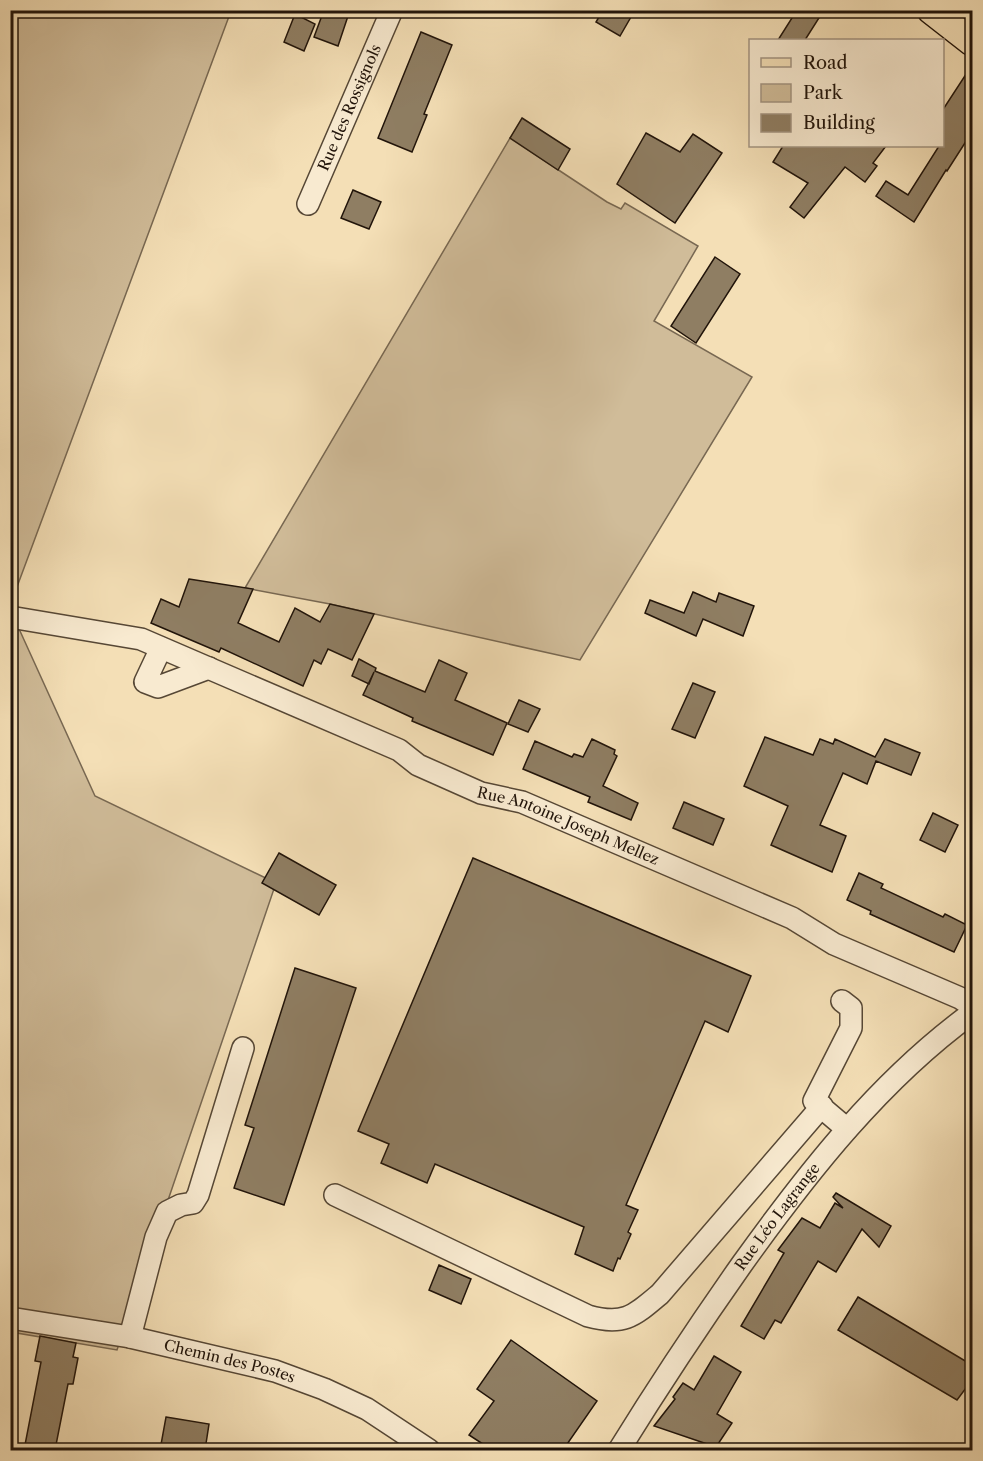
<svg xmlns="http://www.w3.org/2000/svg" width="983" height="1461" font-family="'Libre Caslon Text',serif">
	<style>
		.green { fill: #d0bc99; stroke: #786852; stroke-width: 1.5 }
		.building { fill: #8f7e63; stroke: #21140a; stroke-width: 1.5 }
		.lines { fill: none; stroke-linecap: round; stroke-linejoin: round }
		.minor-casing { stroke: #564735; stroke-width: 24 }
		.major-casing { stroke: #21140a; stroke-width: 30 }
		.minor { stroke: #f8ead0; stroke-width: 21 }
		.major { stroke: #f4dfb6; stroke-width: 27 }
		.labels { text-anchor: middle; stroke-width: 6; stroke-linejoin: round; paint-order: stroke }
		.street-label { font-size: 15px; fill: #21140a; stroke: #f8ead0 }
	</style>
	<rect width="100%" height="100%" fill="#f4dfb6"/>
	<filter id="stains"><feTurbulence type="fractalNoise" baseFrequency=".00333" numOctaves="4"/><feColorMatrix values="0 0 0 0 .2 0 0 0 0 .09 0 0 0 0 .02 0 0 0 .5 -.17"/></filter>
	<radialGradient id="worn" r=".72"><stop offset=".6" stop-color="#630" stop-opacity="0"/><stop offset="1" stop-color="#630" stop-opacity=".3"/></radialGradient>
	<!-- green -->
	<g class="green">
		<path d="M11,10L231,11L11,603L10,11Z"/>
		<path d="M510,138L607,202L621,209L625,203L698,246L654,321L752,377L580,660L330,604L245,588Z"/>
		<path d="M10,609L95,796L276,883L117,1350L11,1332Z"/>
	</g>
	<!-- building -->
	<g class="building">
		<path d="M324,10H350L338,46L314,37Z"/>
		<path d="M603,10H635L620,36L596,22Z"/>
		<path d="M797,10H824L805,40H778Z"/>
		<path d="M295,14L315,24L304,51L284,42Z"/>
		<path d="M421,32L452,45L424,114L427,115L412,152L378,138Z"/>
		<path d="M972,65V132L947,171L946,170L914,222L876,196L886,181L908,195L939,146H942V111Z"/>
		<path d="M522,118L570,149L558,170L510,138Z"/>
		<path d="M646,133L680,152L693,134L722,153L675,223L617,184Z"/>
		<path d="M783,146H886L873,163L877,166L865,182L845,167L804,218L790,207L808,183L773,162Z"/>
		<path d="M353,190L381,202L369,229L341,218Z"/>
		<path d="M715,257L740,274L696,343L671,326Z"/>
		<path d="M189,579L253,589L238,623L279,642L295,608L320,622L330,604L374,614L352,660L328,649L321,664L314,660L303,686L221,648L219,652L151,623L161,599L179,607Z"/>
		<path d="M693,592L716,602L719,593L754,606L743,636L703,619L696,636L645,613L650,600L684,613Z"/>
		<path d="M359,659L376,668L375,671L425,692L439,660L467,673L455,700L507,723L493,755L412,721L413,718L363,695L374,672L369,684L352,676Z"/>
		<path d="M693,683L715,692L695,738L672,729Z"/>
		<path d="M519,700L540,709L528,732L508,724Z"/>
		<path d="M765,737L813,755L820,739L833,744L835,739L875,757L885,739L920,753L911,775L876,761L867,784L843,773L820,825L846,836L832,872L771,845L788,806L744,786Z"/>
		<path d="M592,739L615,750L614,754L617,756L603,786L638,803L631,820L588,802L590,797L523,769L535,741L572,757L574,754L583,757Z"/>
		<path d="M684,802L724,819L713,845L673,828Z"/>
		<path d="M933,813L958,825L945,852L920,840Z"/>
		<path d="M279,853L336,885L319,915L262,883Z"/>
		<path d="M473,858L751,976L728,1032L705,1021L626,1205L638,1210L628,1232L631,1234L620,1259L618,1258L613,1271L575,1254L584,1227L435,1164L427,1183L381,1163L389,1144L358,1131Z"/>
		<path d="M859,873L883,884L881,888L943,917L945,914L967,925L954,952L870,914L871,911L847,900Z"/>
		<path d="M295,968L356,988L284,1205L234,1188L254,1128L245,1125Z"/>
		<path d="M836,1193L891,1226L879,1247L862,1229L836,1272L818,1261L781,1323L775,1320L764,1339L741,1326L784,1253L778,1250L802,1218L820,1228L835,1203L843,1208L833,1197Z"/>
		<path d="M439,1265L471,1279L461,1304L429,1290Z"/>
		<path d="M858,1297L972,1365V1380L957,1400L838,1330Z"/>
		<path d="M40,1336L76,1343L73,1357L78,1358L73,1384H68L55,1450H24L41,1362L35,1361Z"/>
		<path d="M511,1340L597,1401L563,1450H492L469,1435L494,1401L477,1389Z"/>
		<path d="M714,1356L741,1372L717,1414L732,1423L716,1447L654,1426L675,1399L673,1397L683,1383L694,1390Z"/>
		<path d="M166,1417L209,1424L205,1450H160Z"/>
	</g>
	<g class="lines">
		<defs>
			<g id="minor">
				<path id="s1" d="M308,204L392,10"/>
				<path id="s2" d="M10,617L141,639L399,750L418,765L481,793L522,802L792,918L834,944L960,998L972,1006"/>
				<path d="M161,648L145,682L158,687L209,668"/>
				<path d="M842,1001L851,1008V1028L814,1101L847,1129"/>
				<path d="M335,1195L588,1316C624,1326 634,1316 660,1294L822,1106"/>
				<path id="s3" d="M10,1318L130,1337L275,1371L324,1389L367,1409L429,1450"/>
				<path d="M130,1337L156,1237L167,1212L181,1205L193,1203L198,1195L243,1048"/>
				<path id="s4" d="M619,1450C658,1387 699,1325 742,1264C808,1172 880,1080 972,1013"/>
			</g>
			<path id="major" d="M931,10L972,42"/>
		</defs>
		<!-- minor casing -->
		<use href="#minor" class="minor-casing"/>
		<!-- major casing -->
		<use href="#major" class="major-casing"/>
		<!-- minor -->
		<use href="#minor" class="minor"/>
		<!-- major -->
		<use href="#major" class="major"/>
	</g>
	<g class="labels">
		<!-- street labels -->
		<g class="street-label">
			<text dy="5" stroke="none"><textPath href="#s1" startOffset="105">Rue des Rossignols</textPath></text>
			<text dy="5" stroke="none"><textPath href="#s2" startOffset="600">Rue Antoine Joseph Mellez</textPath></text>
			<text dy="5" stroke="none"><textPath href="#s4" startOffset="282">Rue Léo Lagrange</textPath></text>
			<text dy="5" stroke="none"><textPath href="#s3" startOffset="224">Chemin des Postes</textPath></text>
		</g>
	</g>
	<!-- margin -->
	<rect width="983" height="1461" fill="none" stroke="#f4dfb6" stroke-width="36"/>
	<rect x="12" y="12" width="959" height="1437" fill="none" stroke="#21140a" stroke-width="3"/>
	<rect x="18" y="18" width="947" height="1425" fill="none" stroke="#21140a" stroke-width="1.5"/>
	<!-- legend -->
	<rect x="749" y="39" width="195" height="108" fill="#f8ead0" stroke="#a29481" stroke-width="1.5"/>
	<rect x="761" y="58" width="30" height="9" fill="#f4dfb6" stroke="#a29481" stroke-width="1.5"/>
	<text x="803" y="69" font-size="18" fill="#21140a">Road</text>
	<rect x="761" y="84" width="30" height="18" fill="#d0bc99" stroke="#a29481" stroke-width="1.5"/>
	<text x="803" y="99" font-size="18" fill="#21140a">Park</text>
	<rect x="761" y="114" width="30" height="18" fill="#8f7e63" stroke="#a29481" stroke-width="1.5"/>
	<text x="803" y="129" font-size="18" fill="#21140a">Building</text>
	<rect width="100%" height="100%" filter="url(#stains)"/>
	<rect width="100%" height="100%" fill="url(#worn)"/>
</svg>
